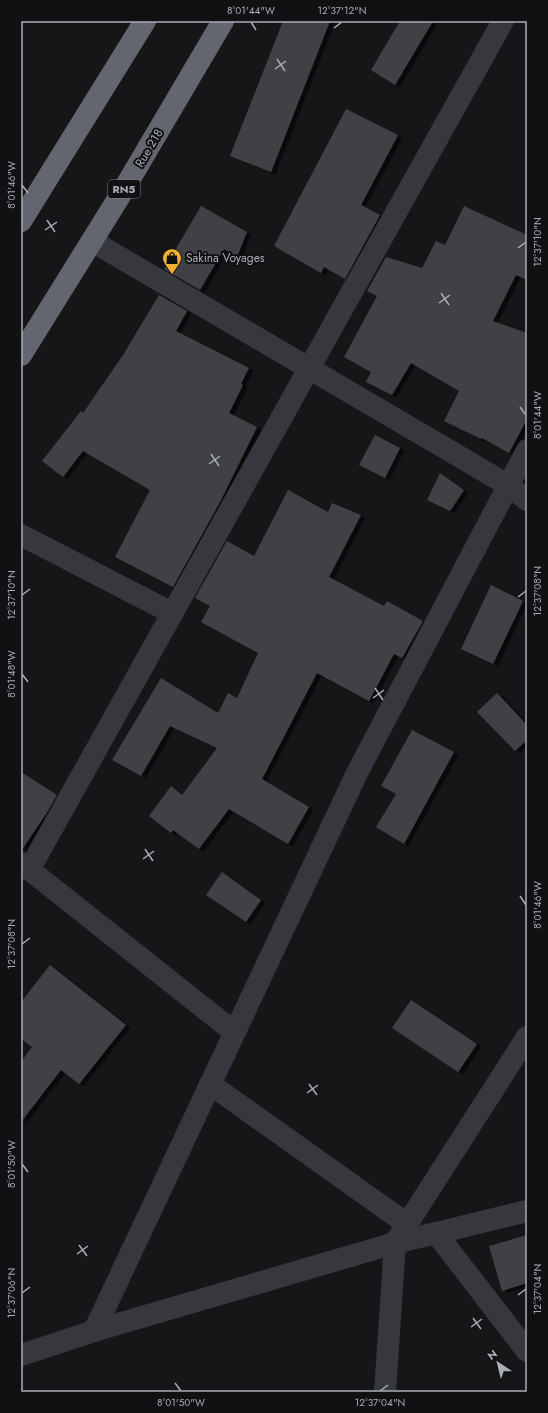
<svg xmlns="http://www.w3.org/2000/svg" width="548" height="1413" font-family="Jost,sans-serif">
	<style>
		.building { fill: #404145; filter: url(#shadow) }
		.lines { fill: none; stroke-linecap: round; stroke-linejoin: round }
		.street { stroke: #37383d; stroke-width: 22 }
		.highway { stroke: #63666e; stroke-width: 22 }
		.ticks { fill: none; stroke: #a8adb8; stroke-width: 1.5 }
		.labels { text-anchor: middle; stroke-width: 4; stroke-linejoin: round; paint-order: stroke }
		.shield { fill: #111113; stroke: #7b7e86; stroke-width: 1 }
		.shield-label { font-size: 11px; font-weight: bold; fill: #a8adb8 }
		.street-label { font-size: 12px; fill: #a8adb8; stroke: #111113 }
		.poi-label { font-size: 12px; fill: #a8adb8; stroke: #111113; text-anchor: start }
		.neatline { fill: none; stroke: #a8adb8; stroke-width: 1.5 }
		.ticks-label { font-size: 10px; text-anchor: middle; fill: #a8adb8 }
	</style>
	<defs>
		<filter id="shadow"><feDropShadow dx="4.5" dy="2.5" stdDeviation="0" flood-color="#0009"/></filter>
	</defs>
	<rect width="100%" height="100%" fill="#161618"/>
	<!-- building -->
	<g class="building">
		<path d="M283,21H330L271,172L230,156Z"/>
		<path d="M400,21H433L395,85L371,70Z"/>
		<path d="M346,109L398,135L361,205L380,215L345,279L324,267L321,273L274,246Z"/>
		<path d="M201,206L247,232L237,257L224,249L200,290L164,269Z"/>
		<path d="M464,206L527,235V280L516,275L493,321L527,333V419L509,453L482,438L481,439L444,421L459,391L411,363L392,395L366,382L371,372L344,357L377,296L367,291L386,257L422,268L436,241L445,245Z"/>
		<path d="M159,295L187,311L176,331L249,368L241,384L243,385L229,413L257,427L220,502L173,587L115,557L150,490L83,451L63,477L42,461L81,411L83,413L123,355Z"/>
		<path d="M375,435L400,448L385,478L359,465Z"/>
		<path d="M440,473L464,490L450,511L427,500Z"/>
		<path d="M288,490L328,512L332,503L361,515L329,577L384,606L387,601L423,621L402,658L394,654L369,701L317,673L262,779L309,807L288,844L229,809L199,849L173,830L171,833L149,816L171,786L182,795L217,748L170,726L141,776L112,760L161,678L218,713L228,693L237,698L258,653L201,622L210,606L195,598L227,541L254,556Z"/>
		<path d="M491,585L523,601L493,664L461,649Z"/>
		<path d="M497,693L527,725V740L515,751L477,712Z"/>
		<path d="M412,730L454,752L404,844L376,827L396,794L381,786Z"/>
		<path d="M21,772L57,795L48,811L21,851Z"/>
		<path d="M222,872L261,900L246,922L206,895Z"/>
		<path d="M50,965L126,1025L79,1084L61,1070L21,1122V1062L32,1047L21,1039V1002Z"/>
		<path d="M411,1000L477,1044L458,1072L392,1028Z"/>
		<path d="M527,1235V1283L502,1291L489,1246Z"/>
	</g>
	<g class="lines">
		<!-- street -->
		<g class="street">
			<path d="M92,241L508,485L527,500"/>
			<path d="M21,535L172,613"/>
			<path d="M21,863L234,1032"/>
			<path d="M29,870L503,21"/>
			<path d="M210,1084L407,1224"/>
			<path d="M436,1233L527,1351"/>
			<path d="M94,1331L357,773L527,450"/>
			<path d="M21,1355L94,1331L395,1243L527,1211"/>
			<path d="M385,1392L395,1243L527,1037"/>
		</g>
		<!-- highway -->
		<g class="highway">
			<path d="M21,221L145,21"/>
			<path d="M21,355L121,194L223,21"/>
		</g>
	</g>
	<!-- ticks -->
	<path class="ticks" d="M251,22L256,30M334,28L342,22M277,59L285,71M275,69L286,61M22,185L28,193M47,220L55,232M45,230L57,222M518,248L526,242M441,293L449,305M439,303L450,295M520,407L526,415M211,454L219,466M209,464L220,456M22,595L30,589M518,597L526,591M22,674L28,682M375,688L383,700M373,698L384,690M145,849L153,861M143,859L154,851M520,896L526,905M22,944L30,938M309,1084L317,1095M307,1093L318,1085M22,1164L28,1172M79,1245L87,1256M77,1254L88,1246M22,1293L30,1287M518,1295L526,1289M473,1318L481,1329M471,1327L482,1319M175,1383L181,1391M380,1391L388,1385"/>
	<!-- icons -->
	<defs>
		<symbol id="shop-pin" viewBox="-11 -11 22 30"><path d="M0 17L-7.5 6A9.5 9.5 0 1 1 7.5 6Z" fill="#f2b134" stroke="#111113"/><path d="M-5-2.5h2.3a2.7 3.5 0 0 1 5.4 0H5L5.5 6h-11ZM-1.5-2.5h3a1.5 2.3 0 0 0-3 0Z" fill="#111"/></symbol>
	</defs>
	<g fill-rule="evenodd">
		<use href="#shop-pin" x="161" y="247" width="22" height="30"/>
	</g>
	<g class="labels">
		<!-- shield labels -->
		<rect class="shield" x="108" y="180" width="32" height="18" rx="3"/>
		<g class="shield-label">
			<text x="124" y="193">RN5</text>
		</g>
		<!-- street labels -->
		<g class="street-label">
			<text transform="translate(149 148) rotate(-59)" y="4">Rue 218</text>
		</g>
		<!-- poi labels -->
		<g class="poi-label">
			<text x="186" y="262">Sakina Voyages</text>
		</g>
	</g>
	<!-- border -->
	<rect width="548" height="1413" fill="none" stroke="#111113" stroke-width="44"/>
	<!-- north arrow -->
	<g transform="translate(498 1363) rotate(325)" stroke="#111113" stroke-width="3" paint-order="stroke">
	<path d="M0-3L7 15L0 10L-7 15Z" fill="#a8adb8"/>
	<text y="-6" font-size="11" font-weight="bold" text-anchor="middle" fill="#a8adb8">N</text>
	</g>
	<rect x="22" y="22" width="504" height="1369" class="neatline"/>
	<g class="ticks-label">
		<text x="251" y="14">8°01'44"W</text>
		<text x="342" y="14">12°37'12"N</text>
		<text transform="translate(11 185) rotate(-90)" y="4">8°01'46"W</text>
		<text transform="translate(537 242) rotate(-90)" y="4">12°37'10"N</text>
		<text transform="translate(537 415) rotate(-90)" y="4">8°01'44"W</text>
		<text transform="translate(537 591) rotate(-90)" y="4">12°37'08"N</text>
		<text transform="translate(11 595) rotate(-90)" y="4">12°37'10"N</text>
		<text transform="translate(11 674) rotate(-90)" y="4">8°01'48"W</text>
		<text transform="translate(537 905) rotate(-90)" y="4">8°01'46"W</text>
		<text transform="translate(11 944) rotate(-90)" y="4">12°37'08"N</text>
		<text transform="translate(11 1164) rotate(-90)" y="4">8°01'50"W</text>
		<text transform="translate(537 1289) rotate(-90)" y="4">12°37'04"N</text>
		<text transform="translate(11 1293) rotate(-90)" y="4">12°37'06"N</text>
		<text x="181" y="1406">8°01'50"W</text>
		<text x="380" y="1406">12°37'04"N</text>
	</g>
</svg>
